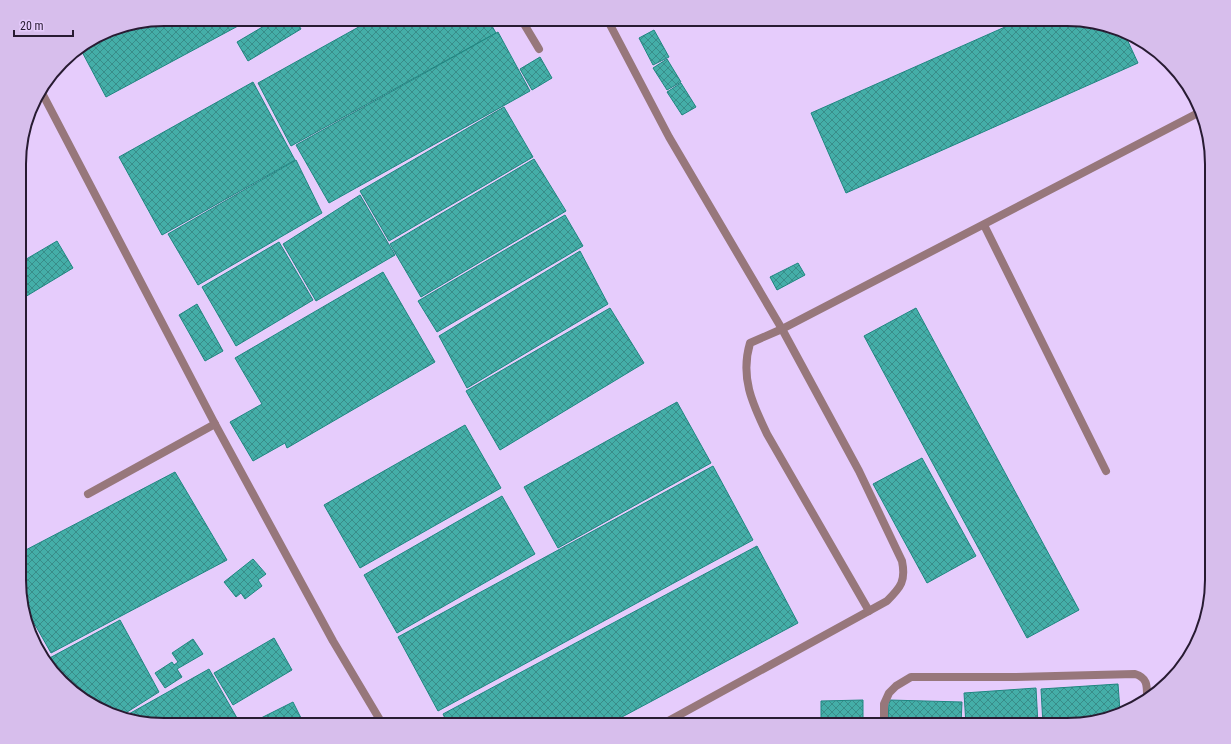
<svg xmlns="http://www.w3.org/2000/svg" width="1231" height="744" font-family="'Roboto Condensed',sans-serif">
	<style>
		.building { fill: url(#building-cross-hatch); stroke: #1f8680 }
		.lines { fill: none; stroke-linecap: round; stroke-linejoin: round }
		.lane { stroke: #97777b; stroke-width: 8 }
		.street { stroke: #97777b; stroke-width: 8 }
		.rim { fill: none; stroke: #281b32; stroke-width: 2 }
	</style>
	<defs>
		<pattern id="building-cross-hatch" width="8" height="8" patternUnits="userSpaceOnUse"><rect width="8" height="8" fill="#44aea8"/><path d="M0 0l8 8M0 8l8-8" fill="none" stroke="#398d89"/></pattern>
	</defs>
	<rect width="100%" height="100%" fill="#e6ccfc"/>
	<!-- building -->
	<g class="building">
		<path d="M164,19H251L106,97L80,48L109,30Z"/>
		<path d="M276,19H295L301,29L248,61L237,42Z"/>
		<path d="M373,19H488L496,33L291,146L258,83Z"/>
		<path d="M1023,19H1067L1125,35L1138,63L846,193L811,113Z"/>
		<path d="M654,30L669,57L653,65L639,38Z"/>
		<path d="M498,32L530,91L329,203L296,145Z"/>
		<path d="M540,57L552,78L532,90L520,69Z"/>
		<path d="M667,59L681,82L667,90L653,68Z"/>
		<path d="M253,82L295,160L162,235L119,157Z"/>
		<path d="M681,83L696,107L682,115L667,92Z"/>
		<path d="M504,107L533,157L389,241L360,191Z"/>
		<path d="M534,159L566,211L421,297L390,244Z"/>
		<path d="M296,160L322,213L198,285L168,234Z"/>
		<path d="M360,195L395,255L316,301L283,244Z"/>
		<path d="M565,215L583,246L437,332L418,301Z"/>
		<path d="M57,241L73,268L20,300V256L23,261Z"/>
		<path d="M279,242L313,300L236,346L202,287Z"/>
		<path d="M580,251L608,304L467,388L439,336Z"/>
		<path d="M798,263L805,275L777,290L770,277Z"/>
		<path d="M383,272L435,362L287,448L285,443L253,461L230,422L262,404L235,358Z"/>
		<path d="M197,304L223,351L205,361L179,315Z"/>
		<path d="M610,308L644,363L500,450L466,391Z"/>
		<path d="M916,308L1079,610L1027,638L864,336Z"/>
		<path d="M677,402L711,463L558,548L524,487Z"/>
		<path d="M465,425L501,488L360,568L324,505Z"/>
		<path d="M922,458L976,556L927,583L873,484Z"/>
		<path d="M713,466L753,540L438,711L398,637Z"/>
		<path d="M175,472L227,560L51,653L20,598V553Z"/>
		<path d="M502,496L535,554L397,633L364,575Z"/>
		<path d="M757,546L798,623L607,725H448L443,714Z"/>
		<path d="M253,559L266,574L258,580L262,586L245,599L241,593L236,597L224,582Z"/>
		<path d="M120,620L159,692L124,714L100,708L75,690L44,661Z"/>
		<path d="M274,638L292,670L233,705L214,673Z"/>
		<path d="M193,639L203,654L177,669L182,677L165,688L155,673L172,662L174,665L178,662L172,653Z"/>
		<path d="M209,669L241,725H164L127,715Z"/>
		<path d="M1118,684L1120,711L1076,725H1043L1041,689Z"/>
		<path d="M1036,688L1038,725H966L964,693Z"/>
		<path d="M863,700V725H821V701Z"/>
		<path d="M889,700L962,702L961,725L888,724Z"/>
		<path d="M293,702L303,722L296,725H247Z"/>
	</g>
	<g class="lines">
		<!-- lane -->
		<g class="lane">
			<path d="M521,19L539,49"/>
			<path d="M607,19L669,137L782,329L859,471L902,561C906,581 901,587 887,601L661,725"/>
			<path d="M41,91L215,424L333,641L383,725"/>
			<path d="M984,225L1106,471"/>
			<path d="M88,494L215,424"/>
			<path d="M869,611L767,434C752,403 740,377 750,343L782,329L1198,113"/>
		</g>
		<!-- street -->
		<path class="street" d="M884,725V704L889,693L896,686L911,677H1015L1135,674C1148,678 1147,686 1147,698"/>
	</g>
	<!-- crop -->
	<path d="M0 0H1231V744H0ZM164 26H1067A138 138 0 0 1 1205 164V580A138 138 0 0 1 1067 718H164A138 138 0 0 1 26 580V164A138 138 0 0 1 164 26Z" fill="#d7beec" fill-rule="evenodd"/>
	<path class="rim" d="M164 26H1067A138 138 0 0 1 1205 164V580A138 138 0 0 1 1067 718H164A138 138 0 0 1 26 580V164A138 138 0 0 1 164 26Z"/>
	<!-- scale -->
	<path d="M14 30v6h59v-6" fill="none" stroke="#281b32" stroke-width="2"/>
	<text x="20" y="30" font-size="12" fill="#281b32" stroke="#e6ccfc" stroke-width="3" paint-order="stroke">20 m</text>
</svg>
